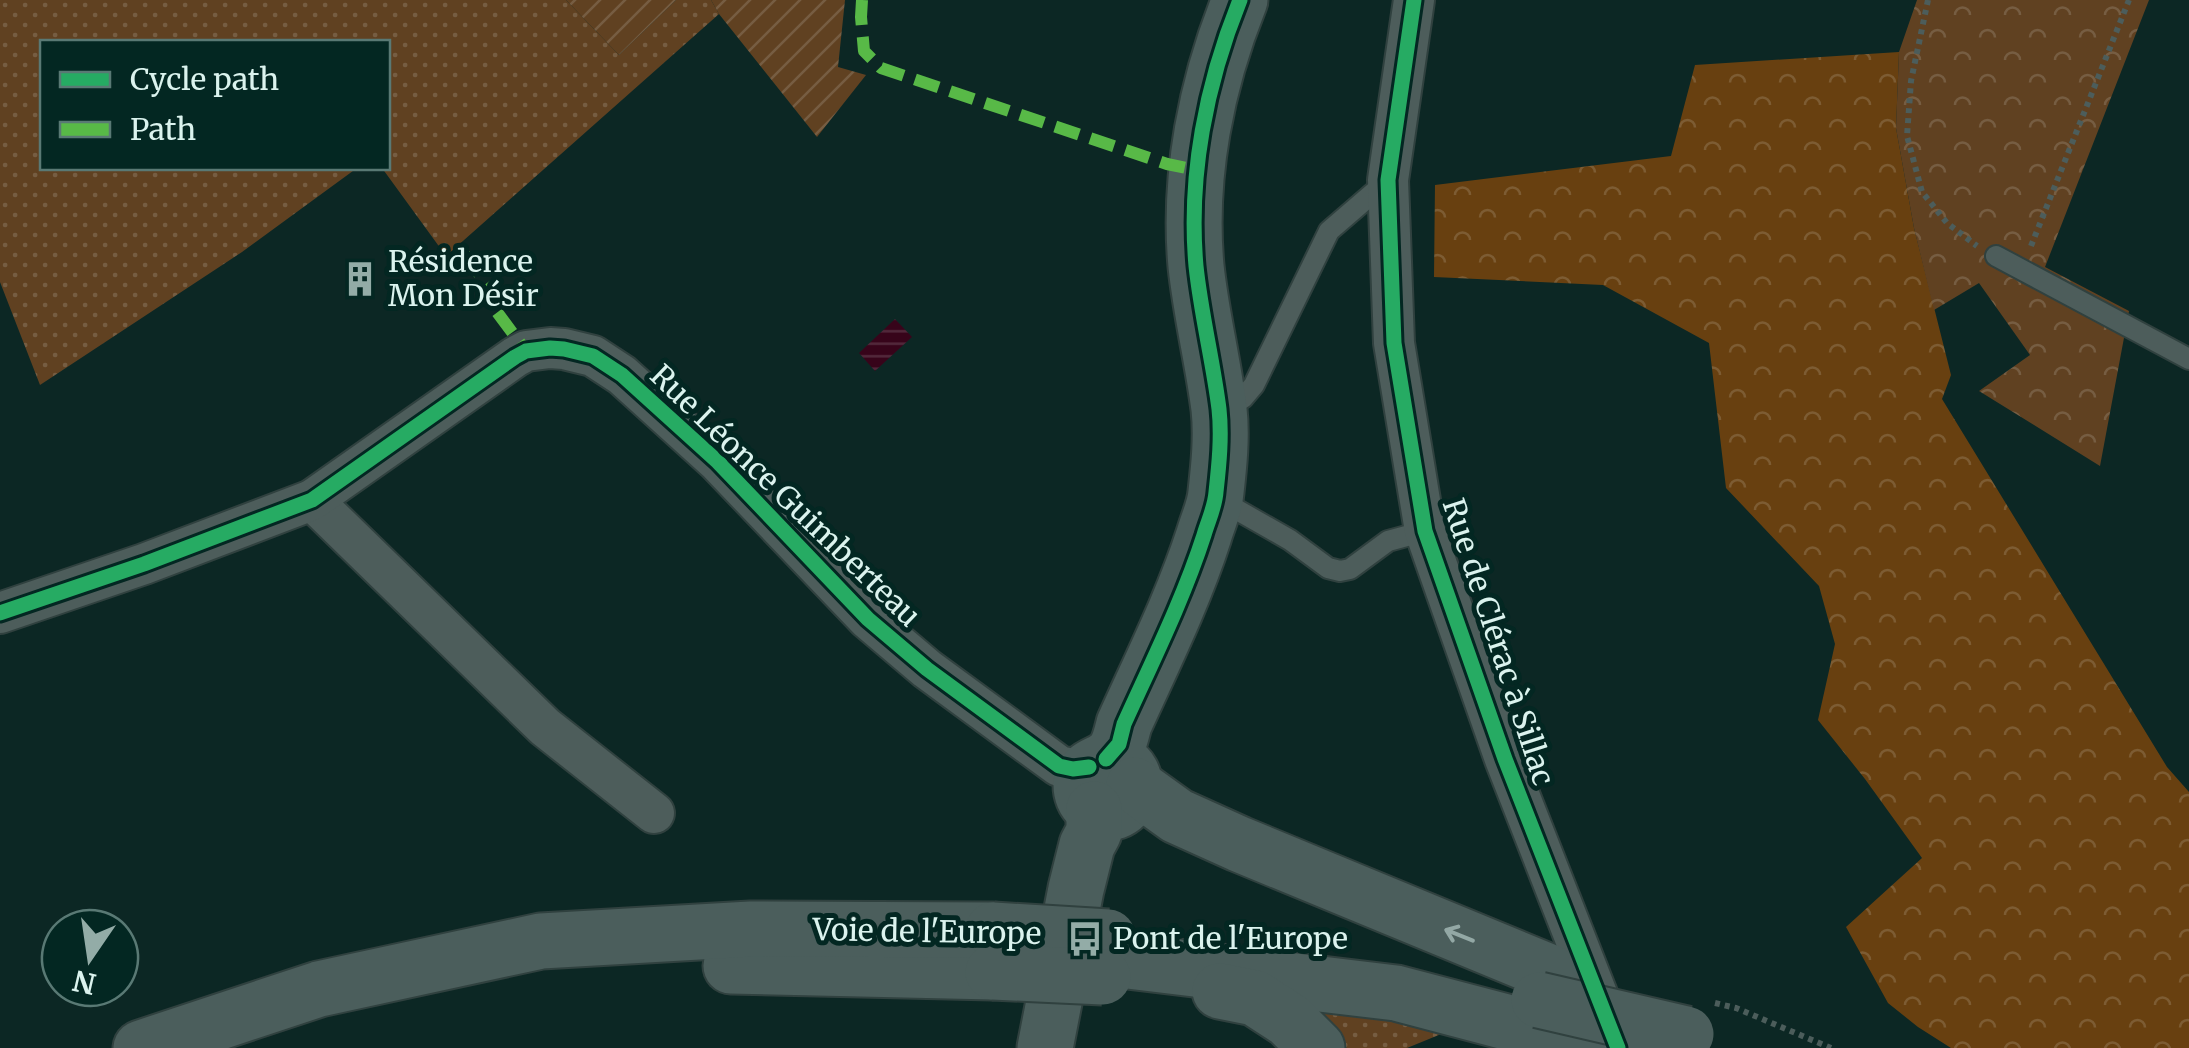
<svg xmlns="http://www.w3.org/2000/svg" width="2189" height="1048" font-family="Merriweather,serif">
	<style>
		.grass { fill: url(#grass-dots) }
		.forest { fill: url(#forest-crowns) }
		.park { fill: url(#park-crowns) }
		.garden { fill: url(#garden-furrows) }
		.water { fill: url(#water-rules) }
		.lines { fill: none; stroke-linecap: round; stroke-linejoin: round }
		.lane-casing { stroke: #30413f; stroke-width: 24 }
		.street-casing { stroke: #30413f; stroke-width: 44 }
		.secondary-casing { stroke: #30413f; stroke-width: 59 }
		.path { stroke: #4c5d5b; stroke-width: 6; stroke-dasharray: 5 5; stroke-linecap: butt }
		.lane { stroke: #4d5d5b; stroke-width: 20 }
		.street { stroke: #4d5d5b; stroke-width: 40 }
		.secondary { stroke: #4b5e5c; stroke-width: 55 }
		.secondary-bridge-casing { stroke: #30413f; stroke-width: 59; stroke-linecap: butt }
		.secondary-bridge { stroke: #4b5e5c; stroke-width: 55 }
		.quiet { stroke: #58b947; stroke-width: 12; stroke-dasharray: 25 12; stroke-linecap: butt }
		.cycleway-casing { stroke: #032722; stroke-width: 21 }
		.cycleway { stroke: #26ab63; stroke-width: 15 }
		.oneway { stroke: #93a8a5 }
		.labels { text-anchor: middle; stroke-width: 10; stroke-linejoin: round; paint-order: stroke }
		.poi-label { font-size: 30px; fill: #dbf3ee; stroke: #032722; text-anchor: start }
		.street-label { font-size: 30px; fill: #dbf3ee; stroke: #032722 }
	</style>
	<defs>
		<pattern id="grass-dots" width="8" height="8" patternUnits="userSpaceOnUse" patternTransform="scale(2.5)"><rect width="8" height="8" fill="#604121"/><path d="M2 2h.1M6 6h.1" fill="none" stroke="#765d42" stroke-width="1.8" stroke-linecap="round"/></pattern>
		<pattern id="forest-crowns" width="20" height="18" patternUnits="userSpaceOnUse" patternTransform="scale(2.5)"><rect width="20" height="18" fill="#684010"/><path d="M2 6a3 3 0 1 1 6 0M12 15a3 3 0 1 1 6 0" fill="none" stroke="#7d5c33"/></pattern>
		<pattern id="park-crowns" width="20" height="18" patternUnits="userSpaceOnUse" patternTransform="scale(2.5)"><rect width="20" height="18" fill="#604121"/><path d="M2 6a3 3 0 1 1 6 0M12 15a3 3 0 1 1 6 0" fill="none" stroke="#765d42"/></pattern>
		<pattern id="garden-furrows" width="10" height="10" patternUnits="userSpaceOnUse" patternTransform="scale(2.5)"><rect width="10" height="10" fill="#604121"/><path d="M-1 1l2-2M0 10L10 0M9 11l2-2" fill="none" stroke="#765d42"/></pattern>
		<pattern id="water-rules" width="6" height="5" patternUnits="userSpaceOnUse" patternTransform="scale(2.5)"><rect width="6" height="5" fill="#37041a"/><path d="M0 2.5h6" fill="none" stroke="#53293c"/></pattern>
	</defs>
	<rect width="100%" height="100%" fill="#0c2724"/>
	<!-- grass -->
	<g class="grass">
		<path d="M0,0H566L619,55L676,0H711L719,14L446,256L382,168H388V42H42V168H357L242,252L40,385L0,282Z"/>
		<path d="M1390,1004L1451,1030L1407,1048H1331L1294,1005Z"/>
	</g>
	<!-- forest -->
	<path class="forest" d="M1899,52L1896,128L1914,228L1951,375L1942,399L2167,767L2189,792V1048H1951L1918,1027L1888,1003L1846,927L1922,858L1865,779L1818,720L1835,644L1819,586L1726,488L1709,343L1603,285L1434,277L1435,185L1671,156L1695,65Z"/>
	<!-- park -->
	<path class="park" d="M1917,0H2149L2045,267L2129,311L2100,466L1979,391L2030,355L1979,283L1934,310L1914,228L1896,128L1899,52Z"/>
	<!-- garden -->
	<g class="garden">
		<path d="M566,0H676L619,55Z"/>
		<path d="M711,0H845L838,67L866,75L817,137L719,14Z"/>
	</g>
	<!-- water -->
	<path class="water" d="M895,319L912,337L875,371L859,353Z"/>
	<g class="lines">
		<defs>
			<g id="lane">
				<path d="M1996,256L2189,359"/>
				<path d="M1225,408L1243,398L1254,385L1329,231L1387,181"/>
				<path d="M1218,499L1290,540L1328,568L1340,571L1350,569L1388,541L1425,531"/>
			</g>
			<g id="street">
				<path d="M1414,0L1388,180L1394,343L1425,531L1505,759L1613,1035"/>
				<path d="M312,500L545,727L654,813"/>
				<path d="M0,613L144,564L312,500L515,357L526,351L550,348L564,349L593,356L622,375L718,462L868,619L927,669L1059,766L1073,769L1089,767"/>
			</g>
			<g id="secondary">
				<path d="M1106,759C1160,764 1126,835 1090,806C1084,801 1081,793 1081,785C1082,767 1095,766 1107,759C1118,751 1121,736 1124,724C1152,662 1183,600 1204,535C1208,521 1215,507 1216,492C1219,465 1222,436 1219,409C1213,361 1201,314 1196,266C1188,176 1206,84 1240,0"/>
				<path d="M1134,785L1177,816L1239,844L1549,972"/>
				<path d="M1103,958L1396,993L1605,1048"/>
				<path d="M731,966L993,972"/>
				<path d="M1220,991L1255,998L1289,1020L1317,1048"/>
				<path d="M141,1048L319,989L541,941L751,929L993,930"/>
				<path d="M1045,1048L1076,889L1087,845L1094,832V809"/>
			</g>
		</defs>
		<!-- lane casing -->
		<use href="#lane" class="lane-casing"/>
		<!-- street casing -->
		<use href="#street" class="street-casing"/>
		<!-- secondary casing -->
		<use href="#secondary" class="secondary-casing"/>
		<!-- path -->
		<g class="path">
			<path d="M1928,0L1911,81L1907,136L1922,192L1947,223L1977,246"/>
			<path d="M2031,246L2129,0"/>
			<path d="M1715,1003L1736,1008L1831,1048"/>
		</g>
		<!-- lane -->
		<use href="#lane" class="lane"/>
		<!-- street -->
		<use href="#street" class="street"/>
		<!-- secondary -->
		<use href="#secondary" class="secondary"/>
		<defs>
			<g id="secondary-bridge">
				<path d="M993,930L1108,937"/>
				<path d="M993,972L1103,977"/>
				<path d="M1539,1000L1686,1034"/>
			</g>
		</defs>
		<!-- secondary-bridge casing -->
		<use href="#secondary-bridge" class="secondary-bridge-casing"/>
		<!-- secondary-bridge -->
		<use href="#secondary-bridge" class="secondary-bridge"/>
		<!-- quiet -->
		<g class="quiet">
			<path d="M862,0L861,17L864,51L881,68L1167,164L1196,170"/>
			<path d="M464,254L491,290L485,296L526,351"/>
		</g>
		<defs>
			<g id="cycleway">
				<path d="M1414,0L1388,180L1394,343L1425,531L1505,759L1618,1048"/>
				<path d="M0,613L144,564L312,500L515,357L526,351L550,348L564,349L593,356L622,375L718,462L868,619L927,669L1059,766L1073,769L1089,767"/>
				<path d="M1106,759L1119,744L1124,724C1152,662 1183,600 1204,535C1208,521 1215,507 1216,492C1219,465 1222,436 1219,409C1213,361 1201,314 1196,266C1188,176 1206,84 1240,0"/>
			</g>
		</defs>
		<!-- cycleway casing -->
		<use href="#cycleway" class="cycleway-casing"/>
		<!-- cycleway -->
		<use href="#cycleway" class="cycleway"/>
	</g>
	<!-- one-way arrows -->
	<defs><path id="oneway-shaft" d="M-6 0H5M1.5-3L5.5 0L1.5 3" fill="none" stroke-width="1.6" stroke-linecap="round" stroke-linejoin="round" transform="scale(2.5)"/></defs>
	<use class="oneway" href="#oneway-shaft" transform="translate(1459 935) rotate(-158)"/>
	<!-- icons -->
	<defs>
		<symbol id="building-bare" viewBox="-9 -9 18 18"><path d="M-4-6H4V6H1V3H-1V6H-4ZM-2.5-4.3h1.7v1.8h-1.7ZM.8-4.3h1.7v1.8H.8ZM-2.5-1h1.7V.8h-1.7ZM.8-1h1.7V.8H.8Z" fill="#93aca7" stroke="#032722" stroke-width="2.5" paint-order="stroke"/></symbol>
		<symbol id="bus-bare" viewBox="-9 -9 18 18"><path d="M-5-6H5V4H4V6H2V4H-2V6H-4V4H-5ZM-3.5-4V0h7V-4ZM-3.5 1.2v1.5H-2V1.2ZM2 1.2v1.5H3.5V1.2Z" fill="#93aca7" stroke="#032722" stroke-width="2.5" paint-order="stroke"/></symbol>
	</defs>
	<g fill-rule="evenodd">
		<use href="#building-bare" x="335" y="254" width="50" height="50"/>
		<use href="#bus-bare" x="1060" y="914" width="50" height="50"/>
	</g>
	<g class="labels">
		<!-- poi labels -->
		<g class="poi-label">
			<text x="388" y="272">Résidence<tspan x="388" dy="34">Mon Désir</tspan></text>
			<text x="1113" y="949">Pont de l'Europe</text>
		</g>
		<!-- street labels -->
		<g class="street-label">
			<text transform="translate(785 496) rotate(44)" y="10">Rue Léonce Guimberteau</text>
			<text transform="translate(1498 642) rotate(72)" y="10">Rue de Clérac à Sillac</text>
			<text transform="translate(927 932) rotate(1)" y="10">Voie de l'Europe</text>
		</g>
	</g>
	<!-- legend -->
	<rect x="40" y="40" width="350" height="130" fill="#032722" stroke="#597974" stroke-width="2.5"/>
	<rect x="60" y="72" width="50" height="15" fill="#26ab63" stroke="#597974" stroke-width="2.5"/>
	<text x="130" y="90" font-size="30" fill="#dbf3ee">Cycle path</text>
	<rect x="60" y="122" width="50" height="15" fill="#58b947" stroke="#597974" stroke-width="2.5"/>
	<text x="130" y="140" font-size="30" fill="#dbf3ee">Path</text>
	<!-- north arrow -->
	<g transform="translate(90 958) rotate(193)"><circle r="48" fill="#032722" stroke="#597974" stroke-width="2.5"/>
	<path d="M0-8L18 38L0 25L-18 38Z" fill="#93aca7"/>
	<text y="-15" font-size="28" font-weight="bold" text-anchor="middle" fill="#dbf3ee">N</text>
	</g>
</svg>
